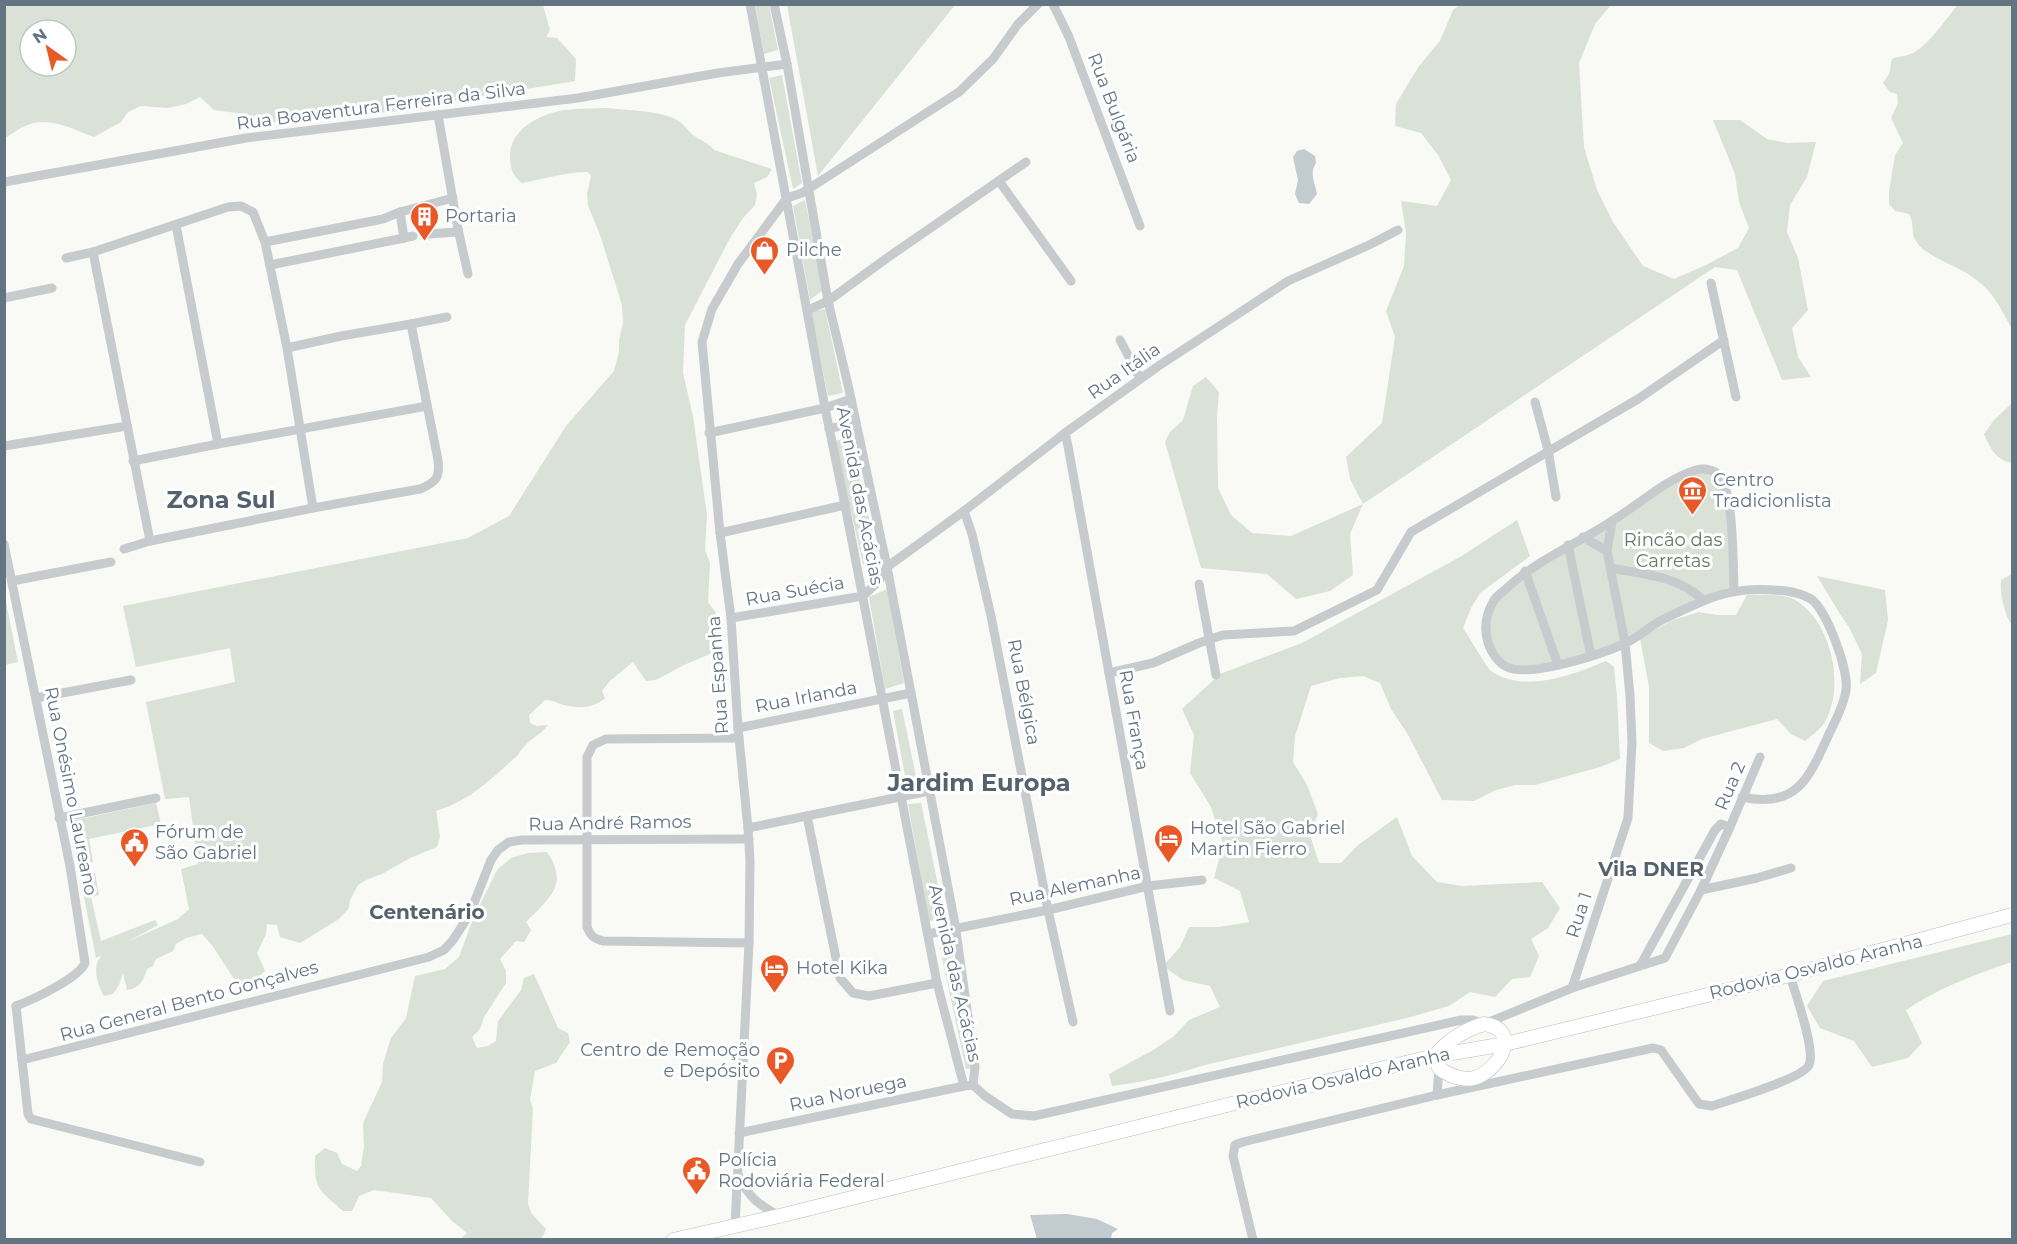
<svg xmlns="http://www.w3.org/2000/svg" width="2017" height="1244" font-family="Montserrat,sans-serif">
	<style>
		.green { fill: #dae1d7; fill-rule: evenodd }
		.water { fill: #c1cbd0 }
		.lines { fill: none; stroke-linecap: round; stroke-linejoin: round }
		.highway-casing { stroke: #b9bdc0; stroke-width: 15 }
		.minor { stroke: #c7cbce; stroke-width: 9 }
		.highway { stroke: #fff; stroke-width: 14 }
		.labels { text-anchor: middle; stroke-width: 6; stroke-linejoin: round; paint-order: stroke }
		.street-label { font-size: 18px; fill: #637482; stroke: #fff }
		.poi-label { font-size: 18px; fill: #637482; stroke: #fff; text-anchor: start }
		.park-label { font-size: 18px; fill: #667a62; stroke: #fff }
		.neighbourhood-label { font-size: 20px; font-weight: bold; fill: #55626d; stroke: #fff }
		.district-label { font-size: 24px; font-weight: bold; fill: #55626d; stroke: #fff }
	</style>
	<rect width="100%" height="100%" fill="#f9f9f6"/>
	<!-- green -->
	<g class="green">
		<path d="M1461,4L1611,5L1595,24L1579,63L1584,147L1597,190L1613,222L1643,266L1674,279L1706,265L1738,248L1749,228L1739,202L1735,174L1713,120H1740L1767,139L1787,143L1816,142L1807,177L1790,205L1787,232L1798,258L1808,310L1792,328L1798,357L1811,377L1782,380L1737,270L1715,267L1363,504L1350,534L1353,575L1330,591L1296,599L1267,574L1201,568L1165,442L1170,432L1183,420L1193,386L1206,377L1219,392L1217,417L1218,488L1231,515L1252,533L1291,536L1363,504L1350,479L1346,457L1382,423L1395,337L1386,311L1404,266L1406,233L1401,201L1437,206L1451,180L1438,155L1421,133L1395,126L1396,104L1419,66L1440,41L1453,10Z"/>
		<path d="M1961,4L2012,5V329C2001,309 1994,292 1974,278C1959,266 1925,257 1916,241C1910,232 1915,223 1909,214L1895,211L1889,204V191L1895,155L1903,143L1891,118L1898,103L1897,94L1890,92L1883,83L1889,74L1892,59C1899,56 1909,56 1915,52C1932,41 1944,21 1957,6Z"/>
		<path d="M4,5H543L550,30L546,37L557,38L576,59L575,81L458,100L423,109L266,123L244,114L214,110L200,97L186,104L168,108L141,106L128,112L121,122L94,137C72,129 48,115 25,126C18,129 12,134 5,138ZM30,30H66V66H30Z"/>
		<path d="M755,5H769L778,50L764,54Z"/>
		<path d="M787,5H955L818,176Z"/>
		<path d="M782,75L802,183L793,189L769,78Z"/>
		<path d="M606,108C624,110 661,111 675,119C684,123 688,132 696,137C703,142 709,143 714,150L772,169L767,177L754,183L757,195L755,205L743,218L729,240L685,325L683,373L693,416L707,515L705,550L710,563L708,602L716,613L720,630L717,651L684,665L656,680L646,681L633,662L610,681L602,691L605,698C594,708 579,709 564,705C557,703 553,700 545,700L529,715L530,723L537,726L548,725C539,737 526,740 518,755C491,779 471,800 436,811L440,837L437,847L410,858L382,874L366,880L358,885L350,900L349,908L339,919L300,943L280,937L277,925L267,924L266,934L257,953L265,971L254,981L236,982L212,945L202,934L186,938L176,944L173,951L156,959L153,966L147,969C144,980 139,989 127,990L123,973L119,985L113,994L104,996C97,985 91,963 103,955L96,958L80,877L95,873L99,895L91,897L101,941L155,920L158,925L129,941L178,919L189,909L181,869L198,864L189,797L165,799L146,702L235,682L230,648L136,667L123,606L468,538L509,516L566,426L614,371L619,352V340L623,323L622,305L600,235L588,205L587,194L591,176L588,172C565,172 544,179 522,183C512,176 510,167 510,155C511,130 537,116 559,111C574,108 591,109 606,108Z"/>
		<path d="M805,200L823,290L810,300L793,206Z"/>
		<path d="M825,309L843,393L828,396L811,312Z"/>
		<path d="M2012,403V463C1996,460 1990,448 1984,434L1994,420Z"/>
		<path d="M850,437L879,561L863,564L835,441Z"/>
		<path d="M1711,469L1727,491L1734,590L1703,600L1625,643L1539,669L1509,668L1496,659L1485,623L1494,601L1525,571L1674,480Z"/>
		<path d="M1517,520L1530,556L1480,593L1471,608L1463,628C1468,635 1487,668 1491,671C1525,694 1572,675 1606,661L1614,667L1617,697L1620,759L1600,767L1535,785H1515L1496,790L1474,801L1442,800L1407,733L1391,709L1380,683L1363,676L1340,678L1311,686L1295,736L1293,762L1307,785L1318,814L1310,835L1319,863H1341L1358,845L1397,817L1412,856L1437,882L1462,886L1542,882L1560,908L1548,928L1531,939L1539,956L1530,977L1512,979L1495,997L1470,992L1449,1006L1407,1018L1205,1065C1174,1075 1144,1082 1112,1086L1109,1074L1155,1049L1174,1036L1189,1020L1220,1007L1210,986L1183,980L1163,966L1180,947L1189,927H1219L1249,922L1240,891L1214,878L1223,844L1211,807L1190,773L1194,735L1182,709L1220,674L1302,643L1460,557Z"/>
		<path d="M2012,574V625C2004,615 2000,593 2001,580Z"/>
		<path d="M1817,576L1885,590L1888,620L1876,673L1860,684L1862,654L1849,627L1840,614Z"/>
		<path d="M887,589L904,683L885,689L869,597Z"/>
		<path d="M4,592L18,662L5,665H4Z"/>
		<path d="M1747,595C1760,595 1786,593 1797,601C1832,624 1845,686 1825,722C1821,729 1811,736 1805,741L1791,734L1777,719L1702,739L1684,748L1663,751L1649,743V687L1640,638L1673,620L1699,612L1717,615H1736Z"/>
		<path d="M902,709L917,781H906L893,711Z"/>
		<path d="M156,803L161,824L89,839L93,862L78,865L70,821Z"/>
		<path d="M921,803L945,919L929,921L908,804Z"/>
		<path d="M547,852C553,860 559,874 556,884C554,896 534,914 526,922L531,930L524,942L516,941L500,959L506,971V983L484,1017L480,1029L472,1037L477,1048L488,1046L496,1041L498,1021L521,990L524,978L534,974L558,1028L568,1033L570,1042L556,1063L535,1071L530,1100L533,1108L528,1203L531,1213L546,1229L543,1236L538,1240L461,1239L467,1233L452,1221L431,1198L374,1190L359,1196L352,1211H343C319,1189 314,1191 315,1156L325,1148L337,1153L342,1164L357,1171L361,1166L364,1147L363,1123L382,1082L383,1064L391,1038L406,1018L415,976L445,969L459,957L473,919L497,870L511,858L528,853Z"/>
		<path d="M2012,934V962C1976,974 1938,988 1906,1010L1922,1043L1908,1058L1872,1067L1854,1041L1820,1028L1807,1006L1823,981Z"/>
		<path d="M950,942L973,1068L966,1069L939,944Z"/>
	</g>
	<!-- water -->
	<g class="water">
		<path d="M1304,149L1315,156L1316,163C1309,173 1315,183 1317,194L1309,204L1299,203L1295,194L1298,180L1293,157L1297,151Z"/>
		<path d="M1067,1214L1097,1219L1118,1229L1112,1233L1111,1239H1037L1030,1215Z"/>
	</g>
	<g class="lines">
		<defs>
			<g id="highway">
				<path d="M1484,1024C1523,1029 1499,1071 1474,1078C1462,1081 1448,1075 1439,1068L1435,1056C1448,1040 1464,1030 1484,1024Z"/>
				<path d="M673,1240L779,1216L1227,1105L1435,1056L1505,1044L1790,975L2012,915"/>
			</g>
		</defs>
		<!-- highway casing -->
		<use href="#highway" class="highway-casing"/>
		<!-- minor -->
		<g class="minor">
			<path d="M750,4L825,408L845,505L937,983L964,1086L973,1085L975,1067L955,924L887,567L848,385L828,301L787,64L774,4"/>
			<path d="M1053,4L1069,37L1140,226"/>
			<path d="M438,115L458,229L468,274"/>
			<path d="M999,181L1071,281"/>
			<path d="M4,182L246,138L578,98L718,73L787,64"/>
			<path d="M787,198L802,193L959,92L993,59L1018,24L1038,4"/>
			<path d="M429,234L456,232L458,229"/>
			<path d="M413,236L404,238L400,212L453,198"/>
			<path d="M265,242L383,219L400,212"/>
			<path d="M66,258L93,252"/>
			<path d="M270,265L404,238"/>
			<path d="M1711,283L1736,397"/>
			<path d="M4,298L52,288"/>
			<path d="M808,310L828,301L887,258L1026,162"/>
			<path d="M411,324L447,317"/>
			<path d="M1120,340L1140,378"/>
			<path d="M287,348L341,336L411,324L438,460C440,477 437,482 420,489L313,508L150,541L93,252L228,207L241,206L253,212L265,242L287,348L313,508"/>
			<path d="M1535,402L1548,450L1556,497"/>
			<path d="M829,429L856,422"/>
			<path d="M709,433L825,408L851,399"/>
			<path d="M1065,433L1068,446L1170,1011"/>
			<path d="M218,444L427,406"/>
			<path d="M4,446L127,426"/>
			<path d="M133,461L218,444L176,225"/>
			<path d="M964,511L972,534L991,616L1048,910L1073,1022"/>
			<path d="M720,533L845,505"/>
			<path d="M1583,537L1607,551"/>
			<path d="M4,544L70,866L85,963C79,978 32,1000 16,1006"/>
			<path d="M1568,545L1591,656"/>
			<path d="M124,549L150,541"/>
			<path d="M1610,568C1644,574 1678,576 1703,600"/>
			<path d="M1525,571L1558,665"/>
			<path d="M12,581L111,562"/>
			<path d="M1199,584L1216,675"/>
			<path d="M1734,590C1733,566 1734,494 1720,476C1714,469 1704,468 1696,470C1668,478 1639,504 1615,519C1579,543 1540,558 1508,587C1503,592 1496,596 1493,602C1486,614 1484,629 1488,643C1491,652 1498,663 1507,667C1530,678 1601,654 1624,644C1637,638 1648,628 1660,621C1674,614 1689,607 1703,601C1731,589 1756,588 1786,591C1793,592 1804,595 1811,599C1827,610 1849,671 1846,690C1844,706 1835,721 1829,734C1809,778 1797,809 1742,797"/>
			<path d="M731,618L863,596L879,581L887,567L964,511L1065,433L1157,367L1288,281L1369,245L1398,230"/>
			<path d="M1109,673L1153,663L1199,643L1223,635L1294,631L1377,590L1411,532L1638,399L1724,340"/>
			<path d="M36,698L131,680"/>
			<path d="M738,728L911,693"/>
			<path d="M739,738L606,739L593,745L587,757V927C590,935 594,939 603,941L749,943"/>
			<path d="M807,816L840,978L853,993L869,996L937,983"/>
			<path d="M59,818L156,798"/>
			<path d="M748,828L929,791"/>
			<path d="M1701,890L1757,878L1791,868"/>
			<path d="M928,934L1048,910L1148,886L1202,880"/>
			<path d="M1640,966L1665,958L1701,890L1730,827"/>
			<path d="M1572,988L1628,818L1632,742L1630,696L1625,643L1607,551L1612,521"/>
			<path d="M16,1006L28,1114L31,1119L200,1162"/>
			<path d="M22,1060L429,957L444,950L453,940L464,923L472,908L491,860L498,850L509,842L522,840L749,839"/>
			<path d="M973,1085L985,1096L1012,1114L1034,1116L1461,1020H1473L1484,1024L1572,988L1640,966L1715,830L1721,824L1730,827L1760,757"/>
			<path d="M1437,1095L1439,1068"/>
			<path d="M739,1133L964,1086"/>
			<path d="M739,1176C749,1198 758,1204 779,1216"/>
			<path d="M735,1226L749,943L750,861L748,828L738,728L731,618L720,533L702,342L712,309L738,264L787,198"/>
			<path d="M1253,1240L1233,1156L1235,1145L1243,1142L1437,1095L1653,1048L1661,1050L1699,1104L1712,1106C1730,1100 1802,1079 1809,1065C1816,1050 1795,993 1790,975"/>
		</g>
		<!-- highway -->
		<use href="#highway" class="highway"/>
	</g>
	<!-- icons -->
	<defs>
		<symbol id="building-pin" viewBox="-11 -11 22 30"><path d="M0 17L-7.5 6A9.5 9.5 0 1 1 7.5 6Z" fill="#e85927" stroke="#fff"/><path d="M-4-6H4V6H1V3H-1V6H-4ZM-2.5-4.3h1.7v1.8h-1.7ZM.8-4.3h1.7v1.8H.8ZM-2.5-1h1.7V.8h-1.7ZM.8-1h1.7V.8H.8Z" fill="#fff"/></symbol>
		<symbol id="shop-pin" viewBox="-11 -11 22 30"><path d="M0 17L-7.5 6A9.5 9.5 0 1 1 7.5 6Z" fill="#e85927" stroke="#fff"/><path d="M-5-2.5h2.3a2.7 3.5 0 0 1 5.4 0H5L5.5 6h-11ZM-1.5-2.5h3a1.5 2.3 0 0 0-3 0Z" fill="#fff"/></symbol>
		<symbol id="museum-pin" viewBox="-11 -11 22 30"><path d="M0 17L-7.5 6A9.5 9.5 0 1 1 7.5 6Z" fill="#e85927" stroke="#fff"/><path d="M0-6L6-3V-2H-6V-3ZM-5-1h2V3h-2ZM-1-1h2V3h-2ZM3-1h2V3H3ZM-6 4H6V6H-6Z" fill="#fff"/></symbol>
		<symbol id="hotel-pin" viewBox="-11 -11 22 30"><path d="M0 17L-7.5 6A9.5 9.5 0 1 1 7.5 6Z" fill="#e85927" stroke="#fff"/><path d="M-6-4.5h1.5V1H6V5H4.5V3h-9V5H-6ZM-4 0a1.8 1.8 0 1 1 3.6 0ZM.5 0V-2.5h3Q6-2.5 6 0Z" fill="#fff"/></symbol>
		<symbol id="civic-pin" viewBox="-11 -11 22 30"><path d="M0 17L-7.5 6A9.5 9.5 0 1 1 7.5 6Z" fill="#e85927" stroke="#fff"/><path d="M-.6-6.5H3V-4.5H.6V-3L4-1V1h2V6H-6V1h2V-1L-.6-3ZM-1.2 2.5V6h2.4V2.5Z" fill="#fff"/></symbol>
		<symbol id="parking-pin" viewBox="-11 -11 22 30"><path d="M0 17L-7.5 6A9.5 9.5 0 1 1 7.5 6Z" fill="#e85927" stroke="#fff"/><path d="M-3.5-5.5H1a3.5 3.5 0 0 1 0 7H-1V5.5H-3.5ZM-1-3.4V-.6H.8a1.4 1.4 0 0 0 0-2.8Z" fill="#fff"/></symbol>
	</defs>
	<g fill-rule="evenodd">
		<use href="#building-pin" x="408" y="200" width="33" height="45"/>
		<use href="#shop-pin" x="748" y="234" width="33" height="45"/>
		<use href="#museum-pin" x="1676" y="474" width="33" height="45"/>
		<use href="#hotel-pin" x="1152" y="822" width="33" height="45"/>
		<use href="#civic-pin" x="118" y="826" width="33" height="45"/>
		<use href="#hotel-pin" x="758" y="952" width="33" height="45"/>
		<use href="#parking-pin" x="764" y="1044" width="33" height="45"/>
		<use href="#civic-pin" x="680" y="1154" width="33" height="45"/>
	</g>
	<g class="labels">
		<!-- street labels -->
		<g class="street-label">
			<text transform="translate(381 106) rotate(-7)" y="6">Rua Boaventura Ferreira da Silva</text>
			<text transform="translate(1114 108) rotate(69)" y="6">Rua Bulgária</text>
			<text transform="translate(1124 371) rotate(-35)" y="6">Rua Itália</text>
			<text transform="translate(860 496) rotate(79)" y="6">Avenida das Acácias</text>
			<text transform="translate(795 591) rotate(-10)" y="6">Rua Suécia</text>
			<text transform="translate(718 675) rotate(-94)" y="6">Rua Espanha</text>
			<text transform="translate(1024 692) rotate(79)" y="6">Rua Bélgica</text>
			<text transform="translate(806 697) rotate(-11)" y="6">Rua Irlanda</text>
			<text transform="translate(1134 720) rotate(80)" y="6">Rua França</text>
			<text transform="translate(1730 786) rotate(-67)" y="6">Rua 2</text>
			<text transform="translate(71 791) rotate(79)" y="6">Rua Onésimo Laureano</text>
			<text transform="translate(610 823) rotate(-1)" y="6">Rua André Ramos</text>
			<text transform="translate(1075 886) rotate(-12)" y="6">Rua Alemanha</text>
			<text transform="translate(1579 915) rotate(-72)" y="6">Rua 1</text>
			<text transform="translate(1816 967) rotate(-14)" y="6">Rodovia Osvaldo Aranha</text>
			<text transform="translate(955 973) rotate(77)" y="6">Avenida das Acácias</text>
			<text transform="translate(189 1001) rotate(-15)" y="6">Rua General Bento Gonçalves</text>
			<text transform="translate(1343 1078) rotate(-13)" y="6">Rodovia Osvaldo Aranha</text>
			<text transform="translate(848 1093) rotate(-12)" y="6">Rua Noruega</text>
		</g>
		<!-- poi labels -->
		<g class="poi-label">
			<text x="445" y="222">Portaria</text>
			<text x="786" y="256">Pilche</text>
			<text x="1713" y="486">Centro<tspan x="1713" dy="21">Tradicionlista</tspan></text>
			<text x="1190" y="834">Hotel São Gabriel<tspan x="1190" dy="21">Martin Fierro</tspan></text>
			<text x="155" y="838">Fórum de<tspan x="155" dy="21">São Gabriel</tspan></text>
			<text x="796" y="974">Hotel Kika</text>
			<text x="760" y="1056" text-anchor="end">Centro de Remoção<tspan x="760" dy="21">e Depósito</tspan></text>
			<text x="718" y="1166">Polícia<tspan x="718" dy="21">Rodoviária Federal</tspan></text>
		</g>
		<!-- park labels -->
		<g class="park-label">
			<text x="1673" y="546">Rincão das<tspan x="1673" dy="21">Carretas</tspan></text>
		</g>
		<!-- neighbourhood labels -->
		<g class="neighbourhood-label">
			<text x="1651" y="876">Vila DNER</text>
			<text x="427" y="919">Centenário</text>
		</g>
		<!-- district labels -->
		<g class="district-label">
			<text x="221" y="508">Zona Sul</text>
			<text x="979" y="791">Jardim Europa</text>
		</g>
	</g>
	<!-- border -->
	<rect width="2017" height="1244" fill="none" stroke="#637482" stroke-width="12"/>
	<!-- north arrow -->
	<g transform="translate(48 48) rotate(326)"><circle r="28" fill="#ffffff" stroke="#c1c7cd" stroke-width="1.5"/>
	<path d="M0-4.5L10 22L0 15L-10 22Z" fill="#e85927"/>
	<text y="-9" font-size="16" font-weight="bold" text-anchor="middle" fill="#637482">N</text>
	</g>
</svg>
